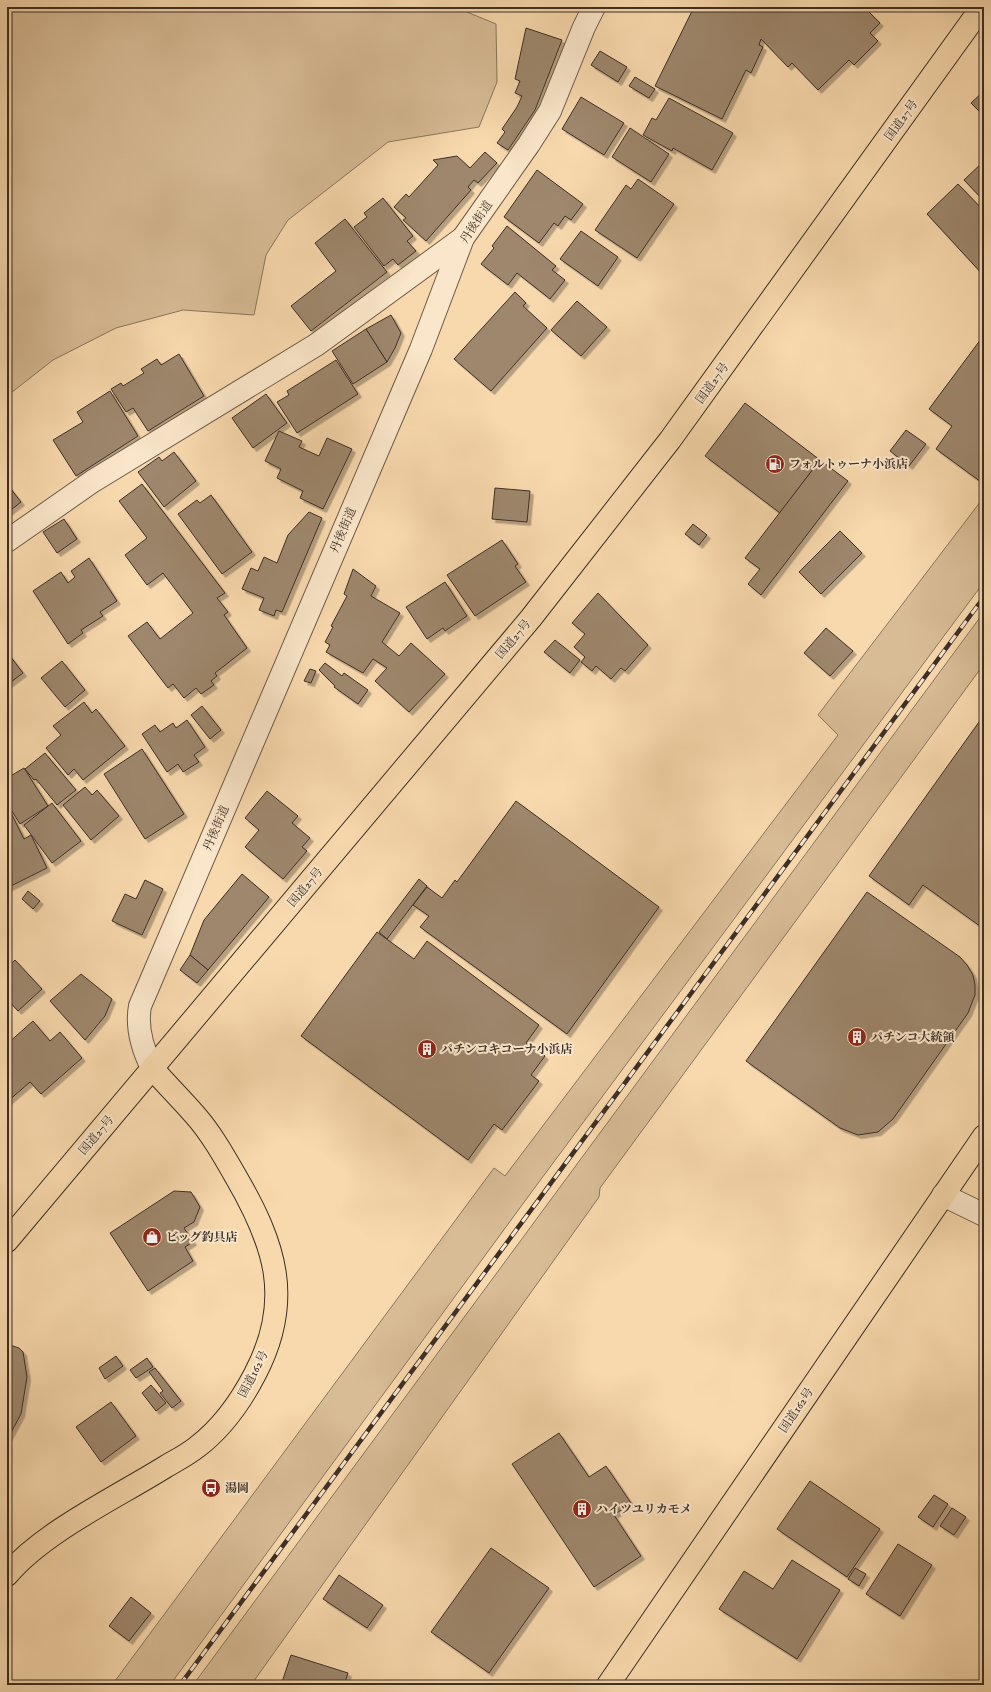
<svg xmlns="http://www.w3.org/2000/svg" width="991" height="1692" font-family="'IM FELL English','Noto Serif JP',serif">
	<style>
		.green { fill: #d8bc96; stroke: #8a765e }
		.building { fill: #9e876d; stroke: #3d2f27; filter: url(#shadow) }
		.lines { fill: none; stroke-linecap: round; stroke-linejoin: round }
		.minor-casing { stroke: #6c5a48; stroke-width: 24 }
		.highway-casing { stroke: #3d2f27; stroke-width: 24 }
		.minor { stroke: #fae6ca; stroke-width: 22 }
		.highway { stroke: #f8d9ad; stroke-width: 22 }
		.rail-casing { stroke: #3d2f27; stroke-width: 4.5 }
		.rail { stroke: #fae6ca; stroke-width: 3; stroke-dasharray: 9; stroke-linecap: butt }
		.labels { text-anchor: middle; stroke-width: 4; stroke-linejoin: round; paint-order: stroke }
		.street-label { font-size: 12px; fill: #3d2f27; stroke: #fae6ca }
		.poi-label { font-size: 12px; font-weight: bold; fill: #3d2f27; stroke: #fae6ca; text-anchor: start }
	</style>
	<defs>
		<filter id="shadow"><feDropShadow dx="3.5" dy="3.5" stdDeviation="0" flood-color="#0004"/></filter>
	</defs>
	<rect width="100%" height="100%" fill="#f8d9ad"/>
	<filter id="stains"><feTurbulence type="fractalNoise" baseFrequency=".005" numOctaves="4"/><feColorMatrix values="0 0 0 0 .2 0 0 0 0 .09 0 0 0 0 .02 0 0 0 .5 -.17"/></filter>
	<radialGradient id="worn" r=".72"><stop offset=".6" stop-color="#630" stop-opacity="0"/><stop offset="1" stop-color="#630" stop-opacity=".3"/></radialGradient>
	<!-- green -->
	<g class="green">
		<path d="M7,7H455L496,24L497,82L479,127L388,142L288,220L266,255L254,315L183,310L116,328L53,360L7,396Z"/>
		<path d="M984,497V582L536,1186L170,1685H112L494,1168L505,1176L838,735L818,715Z"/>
		<path d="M984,612V664L600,1188L599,1197L251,1685H193Z"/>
	</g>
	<!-- building -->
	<g class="building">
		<path d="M694,7L704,10L707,7H864L880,23L870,33L878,41L854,65L849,60L818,90L792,63L788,67L761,39L759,45L763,47L751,73L746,70L722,119L655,86Z"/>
		<path d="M526,28L562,40L535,110L508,150L497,143L505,132L502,129L517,107L522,96L515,93L520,81L515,79Z"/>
		<path d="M600,51L627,67L618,82L591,65Z"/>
		<path d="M635,77L655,89L649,98L629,86Z"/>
		<path d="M984,91V116L971,103Z"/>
		<path d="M581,97L624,123L604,155L562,129Z"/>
		<path d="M669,98L733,133L712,170L673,148L672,151L643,135L652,118L656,120Z"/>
		<path d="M630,128L669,154L651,182L612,157Z"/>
		<path d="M485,152L497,163L478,183L474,180L468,187L471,190L426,241L403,220L406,218L394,207L406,194L409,197L438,165L433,160L457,156L470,168Z"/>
		<path d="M984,161V201L964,180Z"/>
		<path d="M537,170L583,204L571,220L565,216L558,226L554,223L539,243L504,217Z"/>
		<path d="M638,179L674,204L637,258L595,230L626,185L631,189Z"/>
		<path d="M958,184L984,211V276L927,214Z"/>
		<path d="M383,198L413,236L407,241L416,251L398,265L393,259L384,266L354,227L367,217L364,213Z"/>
		<path d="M345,219L387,272L311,331L291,306L336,271L315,243Z"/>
		<path d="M507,226L556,266L552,270L565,280L550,299L517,273L508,285L481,264L494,248L492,246Z"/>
		<path d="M581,231L618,257L598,286L560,259Z"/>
		<path d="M515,292L526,303L523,306L547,328L491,391L454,359Z"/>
		<path d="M577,301L607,327L581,356L551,330Z"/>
		<path d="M391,315L401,333L395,348L387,362L366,329Z"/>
		<path d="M366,329L387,362L353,384L332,351Z"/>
		<path d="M984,335V477L981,482L936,449L952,426L929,409Z"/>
		<path d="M179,354L204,396L148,431L133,408L126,412L111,389L121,383L123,386L144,373L141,369L157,359L161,365Z"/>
		<path d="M336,360L358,394L297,433L277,402L289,395L287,391Z"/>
		<path d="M110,391L138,436L76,476L53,440L83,422L77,412Z"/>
		<path d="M266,394L287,423L253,448L232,418Z"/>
		<path d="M745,403L820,460L780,513L705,456Z"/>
		<path d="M906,430L926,444L909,466L890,451Z"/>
		<path d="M279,431L302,441L299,447L319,456L327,438L352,449L323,509L300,498L303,491L277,478L281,469L265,461Z"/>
		<path d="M174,452L196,481L164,507L138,472L159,457L162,461Z"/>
		<path d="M820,460L848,481L761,595L748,584L760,569L745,558Z"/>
		<path d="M7,484L21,502L7,513Z"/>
		<path d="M142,484L225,593L217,598L228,612L224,615L247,648L215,673L217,676L211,681L214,685L201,694L196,688L184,698L173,684L168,688L128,636L147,622L160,639L193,613L163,573L147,585L125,555L147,538L119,501Z"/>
		<path d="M495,488L530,491L527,522L492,519Z"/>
		<path d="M211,495L252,552L222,574L178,514L197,500L200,503Z"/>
		<path d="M309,512L322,518L282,612L276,610L274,616L259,610L264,598L242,589L251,568L258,571L264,557L277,563L288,535Z"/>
		<path d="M64,519L77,539L57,553L43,532Z"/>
		<path d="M693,524L707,535L699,545L685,534Z"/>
		<path d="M840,531L862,553L821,594L799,572Z"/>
		<path d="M502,540L518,564L515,566L526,582L475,616L447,575Z"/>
		<path d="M89,558L117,601L100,612L103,616L81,630L83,633L68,644L33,591L61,572L68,583L75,577L71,571Z"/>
		<path d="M353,569L376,586L371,596L400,613L382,642L399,656L411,643L445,674L409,712L375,681L387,668L373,659L363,673L326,652L330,645L325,642L333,627L331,626L347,596L344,594Z"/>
		<path d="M445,582L467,616L445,631L443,628L427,639L406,607Z"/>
		<path d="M598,593L648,645L625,671L621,668L611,679L596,666L592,671L581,662L585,657L574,647L585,634L572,623Z"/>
		<path d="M826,628L853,651L830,676L804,653Z"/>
		<path d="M555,640L580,660L570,673L544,652Z"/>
		<path d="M7,652L23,673L7,685Z"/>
		<path d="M62,661L85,690L65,707L41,678Z"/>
		<path d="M325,663L342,676L344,673L368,690L358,704L334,687L335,686L319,670Z"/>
		<path d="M310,669L316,671L311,683L304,681Z"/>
		<path d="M84,702L92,713L96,709L125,746L83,780L74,769L68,775L46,748L61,735L53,726Z"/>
		<path d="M202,706L221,730L210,739L191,715Z"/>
		<path d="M984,715V929L923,885L909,905L869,876Z"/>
		<path d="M187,720L205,747L194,755L199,762L183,772L178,764L167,772L142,734L155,725L160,732L173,723L176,728Z"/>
		<path d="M142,749L184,814L145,839L104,774Z"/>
		<path d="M45,753L76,790L57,805L36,779L34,780L25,769Z"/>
		<path d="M24,768L48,806L20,824L7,803V778Z"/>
		<path d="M85,787L92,795L97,790L119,816L91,840L63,805Z"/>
		<path d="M267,791L298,816L292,823L310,838L302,847L307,851L283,879L245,847L259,830L245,818Z"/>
		<path d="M516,801L659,907L567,1034L420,927L429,916L413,905L427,887L442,898L455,880L457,882Z"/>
		<path d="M52,803L81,841L52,863L24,825Z"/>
		<path d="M7,805L24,839L31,835L47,868L7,888Z"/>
		<path d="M242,874L269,897L208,970L190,955L204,920Z"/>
		<path d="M419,879L427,886L387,939L379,932Z"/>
		<path d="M145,880L163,889L142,935L112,921L125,894L136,899Z"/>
		<path d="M28,891L40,901L33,909L22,899Z"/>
		<path d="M867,892L960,957L967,965L973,975L975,985V995L968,1013L893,1119L878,1132L858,1135L840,1128L746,1061Z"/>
		<path d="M377,932L414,959L427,941L539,1025L526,1043L545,1056L531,1075L539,1081L502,1130L494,1124L468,1160L301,1036Z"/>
		<path d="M190,955L208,970L197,983L180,970Z"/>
		<path d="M15,960L42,989L18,1011L7,999V967Z"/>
		<path d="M81,974L112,999L105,1016L85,1040L50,1001Z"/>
		<path d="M33,1021L50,1041L60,1032L82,1058L41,1094L30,1082L7,1102V1044Z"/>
		<path d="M174,1191L191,1192L200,1207L194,1222L184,1228L193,1242L185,1247L193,1261L148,1291L110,1233Z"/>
		<path d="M13,1346L19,1348L23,1352L27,1377L21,1414L7,1440V1347Z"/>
		<path d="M116,1356L123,1366L105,1379L99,1368Z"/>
		<path d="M147,1358L153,1367L136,1378L130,1370Z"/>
		<path d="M155,1368L181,1401L172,1408L160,1393L163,1391L149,1372Z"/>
		<path d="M151,1385L166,1403L156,1411L142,1393Z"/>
		<path d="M111,1402L136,1436L101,1462L76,1427Z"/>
		<path d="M559,1433L589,1477L606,1466L631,1503L614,1515L641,1556L594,1587L512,1464Z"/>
		<path d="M810,1481L880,1529L847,1577L777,1529Z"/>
		<path d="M934,1495L948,1504L933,1527L918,1517Z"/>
		<path d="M952,1508L966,1517L954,1535L940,1526Z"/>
		<path d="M898,1544L932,1565L900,1616L866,1594Z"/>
		<path d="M491,1548L549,1588L489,1673L431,1632Z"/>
		<path d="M792,1560L840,1590L797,1659L719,1609L744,1571L773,1589Z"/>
		<path d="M855,1568L866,1574L859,1586L848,1579Z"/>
		<path d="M339,1575L383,1605L367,1628L323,1599Z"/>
		<path d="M131,1597L151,1613L129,1641L109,1626Z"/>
		<path d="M291,1655L348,1673L344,1685H281Z"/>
	</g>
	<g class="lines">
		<defs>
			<g id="minor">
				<path d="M7,541L93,481L316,345L463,238"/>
				<path d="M152,1068C142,1048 136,1028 140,1006L421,349L463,238L529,144L550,111L584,27L594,7"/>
				<path d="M943,1195L984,1215"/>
			</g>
			<g id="highway">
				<path d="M7,1241L531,618L670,440L982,7"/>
				<path d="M7,1575C43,1532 117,1497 165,1467C175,1461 187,1455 197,1447C222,1428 240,1403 255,1374C294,1300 275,1244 236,1177C224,1156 211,1133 195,1115C181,1099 166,1084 152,1068"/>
				<path d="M608,1685L984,1136"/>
			</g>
		</defs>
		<!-- minor casing -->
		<use href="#minor" class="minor-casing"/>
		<!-- highway casing -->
		<use href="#highway" class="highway-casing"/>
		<!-- minor -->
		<use href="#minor" class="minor"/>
		<!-- highway -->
		<use href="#highway" class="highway"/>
		<defs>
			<path id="rail" d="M180,1685L984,597"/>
		</defs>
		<!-- rail casing -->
		<use href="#rail" class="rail-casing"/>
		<!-- rail -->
		<use href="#rail" class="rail"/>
	</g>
	<!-- icons -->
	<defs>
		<symbol id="fuel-disc" viewBox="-11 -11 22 22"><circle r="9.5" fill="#8f2418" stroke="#fae6ca"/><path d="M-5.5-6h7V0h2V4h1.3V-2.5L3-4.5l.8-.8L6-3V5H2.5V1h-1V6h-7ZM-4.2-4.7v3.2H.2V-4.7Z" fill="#fff"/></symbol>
		<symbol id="building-disc" viewBox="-11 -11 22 22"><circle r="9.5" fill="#8f2418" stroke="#fae6ca"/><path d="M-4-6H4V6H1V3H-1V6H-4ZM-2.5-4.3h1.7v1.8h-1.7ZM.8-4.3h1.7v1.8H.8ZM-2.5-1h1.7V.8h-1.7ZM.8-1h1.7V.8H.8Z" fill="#fff"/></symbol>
		<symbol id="shop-disc" viewBox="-11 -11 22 22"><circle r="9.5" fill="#8f2418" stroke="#fae6ca"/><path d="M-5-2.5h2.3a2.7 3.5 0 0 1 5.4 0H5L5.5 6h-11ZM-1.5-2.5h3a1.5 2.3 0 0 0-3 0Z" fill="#fff"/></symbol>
		<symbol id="bus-disc" viewBox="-11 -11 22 22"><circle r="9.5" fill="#8f2418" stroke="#fae6ca"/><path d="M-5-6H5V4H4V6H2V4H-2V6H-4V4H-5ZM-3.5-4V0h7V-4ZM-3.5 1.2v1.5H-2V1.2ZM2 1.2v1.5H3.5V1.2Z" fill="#fff"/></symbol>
	</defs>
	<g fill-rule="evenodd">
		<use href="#fuel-disc" x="764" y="453" width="22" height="22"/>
		<use href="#building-disc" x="846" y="1026" width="22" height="22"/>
		<use href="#building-disc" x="416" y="1038" width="22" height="22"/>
		<use href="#shop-disc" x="141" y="1226" width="22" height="22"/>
		<use href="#bus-disc" x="200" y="1477" width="22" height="22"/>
		<use href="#building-disc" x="571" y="1498" width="22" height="22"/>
	</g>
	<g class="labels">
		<!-- street labels -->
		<g class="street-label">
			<text transform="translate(901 120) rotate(-54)" y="4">国道27号</text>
			<text transform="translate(476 222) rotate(-57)" y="4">丹後街道</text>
			<text transform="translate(712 383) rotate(-54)" y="4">国道27号</text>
			<text transform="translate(343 530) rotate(-67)" y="4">丹後街道</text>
			<text transform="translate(513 639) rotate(-50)" y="4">国道27号</text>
			<text transform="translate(216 828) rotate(-67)" y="4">丹後街道</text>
			<text transform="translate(305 887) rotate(-50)" y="4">国道27号</text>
			<text transform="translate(96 1135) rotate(-50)" y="4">国道27号</text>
			<text transform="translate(253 1374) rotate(-63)" y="4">国道162号</text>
			<text transform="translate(796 1410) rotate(-56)" y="4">国道162号</text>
		</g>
		<!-- poi labels -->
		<g class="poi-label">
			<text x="789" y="468">フォルトゥーナ小浜店</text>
			<text x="871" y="1041">パチンコ大統領</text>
			<text x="441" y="1053">パチンコキコーナ小浜店</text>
			<text x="166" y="1241">ビッグ釣具店</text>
			<text x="225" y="1492">湯岡</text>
			<text x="596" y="1513">ハイツユリカモメ</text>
		</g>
	</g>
	<!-- margin -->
	<rect width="991" height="1692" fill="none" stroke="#f8d9ad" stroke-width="24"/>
	<rect x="8" y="8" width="975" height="1676" fill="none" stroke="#3d2f27" stroke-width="2"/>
	<rect x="12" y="12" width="967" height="1668" fill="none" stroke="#3d2f27"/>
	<rect width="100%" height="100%" filter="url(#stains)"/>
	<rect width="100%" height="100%" fill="url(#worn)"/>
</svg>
